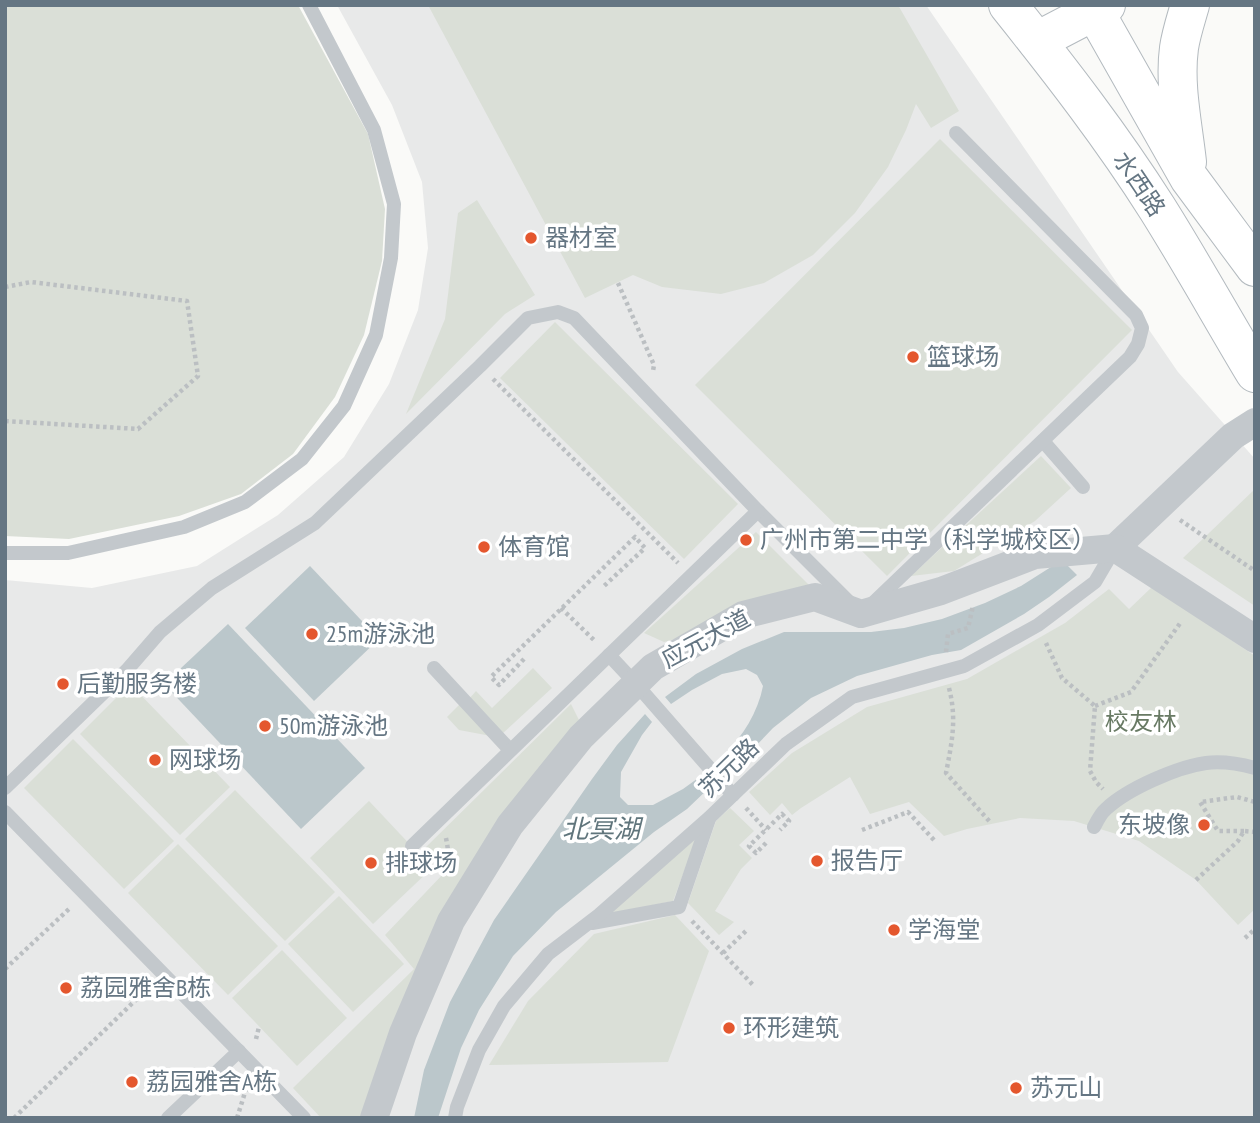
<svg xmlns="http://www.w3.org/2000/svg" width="1260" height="1123" font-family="'PT Sans Narrow','Noto Sans SC',sans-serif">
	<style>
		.built { fill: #e8e9e9 }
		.green { fill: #dadfd7 }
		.water { fill: #bbc7cb }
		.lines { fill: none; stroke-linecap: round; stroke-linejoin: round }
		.secondary-casing { stroke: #b3babf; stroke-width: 40 }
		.path { stroke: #bbbfc2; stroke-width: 4.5; stroke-dasharray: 3.5 3.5; stroke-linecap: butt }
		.lane { stroke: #c3c8cc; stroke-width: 14 }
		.street { stroke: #c3c8cc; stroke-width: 28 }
		.secondary { stroke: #fff; stroke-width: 38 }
		.poi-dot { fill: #e4572e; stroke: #fff; stroke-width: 2.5 }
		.labels { text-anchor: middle; stroke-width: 7; stroke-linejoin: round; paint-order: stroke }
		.street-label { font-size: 24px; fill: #657683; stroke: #fff }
		.poi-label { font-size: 24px; fill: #657683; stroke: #fff; text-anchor: start }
		.park-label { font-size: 24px; fill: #687a64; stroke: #fff }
		.water-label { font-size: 26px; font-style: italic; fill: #60757c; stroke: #fff }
	</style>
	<rect width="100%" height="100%" fill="#fafaf8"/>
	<!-- built -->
	<path class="built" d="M337,5H926L1178,372L1255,459V1118H5V580L92,588L197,566L278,515L344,457L389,384L418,310L428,248L422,182L392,105Z"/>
	<!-- green -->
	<g class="green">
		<path d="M5,5H298L368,134L385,209L382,261L364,335L335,397L293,454L241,494L179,516L69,539L5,536Z"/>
		<path d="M428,5H898L959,111L931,128L916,104L906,130L888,167L855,213L813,255L764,283L721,294L662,287L633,275L585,298Z"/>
		<path d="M940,139L1132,330L887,576L695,385Z"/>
		<path d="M477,200L535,295L505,314L406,414L445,319L458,213Z"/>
		<path d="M555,322L738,504L684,559L500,378Z"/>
		<path d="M1041,456L1071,488L1035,521L954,571L911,576Z"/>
		<path d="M1255,489V606L1183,558Z"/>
		<path d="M756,532L811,587L686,636L664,642L644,633Z"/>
		<path d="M1152,587L1255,656V909L1238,925L1196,880L1139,841L1074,821L1020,818L967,829L944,836L909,802L870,814L850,777L801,808L792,815L782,803L770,815L749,792L792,753L867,707L967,679L1065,623L1109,589L1129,609Z"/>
		<path d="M533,668L552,688L502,734L469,699L476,691L492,708Z"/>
		<path d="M130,684L230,787L180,835L80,734Z"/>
		<path d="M460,704L491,736L459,730L447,717Z"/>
		<path d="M571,704L579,720L571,733L498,820L365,1118H321L293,1088L414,969L385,935L445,872L424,849Z"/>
		<path d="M73,739L174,841L124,889L24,788Z"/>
		<path d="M235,790L335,892L285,941L185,839Z"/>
		<path d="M369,801L432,868L373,924L310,858Z"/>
		<path d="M730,808L754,831L739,845L752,858L741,869L715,911L734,922L719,935L688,903L716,821Z"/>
		<path d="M699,832L673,901L607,914Z"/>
		<path d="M178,844L278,946L228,995L128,893Z"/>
		<path d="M339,896L404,964L353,1012L288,944Z"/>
		<path d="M675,915L709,951L668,1062L489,1065L528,1001L594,934Z"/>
		<path d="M282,950L347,1018L297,1066L232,998Z"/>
	</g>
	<!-- water -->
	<g class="water">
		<path d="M1062,560L1077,575L1049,597L1024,614L961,650L932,655L857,676L811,698L773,728L735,768L724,755C743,736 758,712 763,686L757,675L746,669L722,674L692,690L671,704L665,697L696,674L742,649L784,632H871L904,628L942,619L985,603L1021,586Z"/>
		<path d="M310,566L379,639L314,701L245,628Z"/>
		<path d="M228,624L365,768L301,829L164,684Z"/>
		<path d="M645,714L652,722L642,735L621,772L620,797L628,805H653L683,789L701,776L710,787L687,809L654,832L556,912L513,956L479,1010L461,1048L438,1118H414L424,1070L450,1002L494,920L592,779L617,745Z"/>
	</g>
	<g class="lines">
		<defs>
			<g id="secondary">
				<path d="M1008,5C1060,70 1112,137 1157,208C1191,262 1222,318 1255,373"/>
				<path d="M1091,5L1189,178L1255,267"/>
				<path d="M1037,41L1106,5"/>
				<path d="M1187,162C1183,125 1174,85 1179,48C1181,34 1186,19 1190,5"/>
			</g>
		</defs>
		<!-- secondary casing -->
		<use href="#secondary" class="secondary-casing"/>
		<!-- path -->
		<g class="path">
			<path d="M618,283L654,365L653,371"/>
			<path d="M5,287L31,282L187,301L198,376L138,429L5,421"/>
			<path d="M493,379L678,563"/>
			<path d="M1180,520L1255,571"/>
			<path d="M561,608L596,642"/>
			<path d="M1046,643L1062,678L1095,706L1090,771L1096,782L1103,789"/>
			<path d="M946,652L948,634L968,628L973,606"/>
			<path d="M524,659L499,685L491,677L635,537L645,548L604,586"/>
			<path d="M949,688C957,719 952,742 946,773L991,823"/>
			<path d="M1095,706L1131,692L1181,622"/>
			<path d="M746,808L766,830"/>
			<path d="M862,830L908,812L934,840"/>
			<path d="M1244,831H1218L1200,802L1237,797L1255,802"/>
			<path d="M446,838L451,867"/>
			<path d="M766,843L756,853L749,846L782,814L789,821L780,830"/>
			<path d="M1196,880L1238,841L1244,831L1255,832"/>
			<path d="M692,921L753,985"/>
			<path d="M1245,938L1255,929"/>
			<path d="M723,953L747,930"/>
			<path d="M5,969L70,908"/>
			<path d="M256,1039L259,1027"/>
			<path d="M14,1118L146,990"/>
			<path d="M237,1118L247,1086"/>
		</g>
		<!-- lane -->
		<g class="lane">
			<path d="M1043,441L1083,487"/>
			<path d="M5,553H68L184,527L245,502L302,459L344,406L376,335L391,258L394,204L374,130L309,5"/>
			<path d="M870,606L1130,357L1138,344L1142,328L1136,315L956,133"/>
			<path d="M609,655L636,684L733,795"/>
			<path d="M434,668L510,750"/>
			<path d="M5,788L127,670L160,632L212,588L315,523L480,366L528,318L558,312L574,318L758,511L850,603"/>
			<path d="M5,812L304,1118"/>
			<path d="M1094,827C1097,821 1101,813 1106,809C1127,789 1177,767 1206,763C1221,761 1240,764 1255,768"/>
			<path d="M412,846L758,511"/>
			<path d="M592,923L679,907L709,819"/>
			<path d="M168,1118L239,1051"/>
			<path d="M455,1118L457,1107L479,1050L504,1006L548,954L599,915L709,818L786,744L852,697L964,666L1038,625L1095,582L1115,548"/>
		</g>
		<!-- street -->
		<g class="street">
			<path d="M1115,548L1233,436L1255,422"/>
			<path d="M374,1118L403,1033L451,921L510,825L581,737L653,667L743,615L815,597L861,614L941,591L1035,555L1115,548L1255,639"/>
		</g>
		<!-- secondary -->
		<use href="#secondary" class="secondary"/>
	</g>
	<!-- markers -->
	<g class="poi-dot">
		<circle cx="531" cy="238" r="7"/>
		<circle cx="913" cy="357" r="7"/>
		<circle cx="746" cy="540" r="7"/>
		<circle cx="484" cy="547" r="7"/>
		<circle cx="312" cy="634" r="7"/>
		<circle cx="63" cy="684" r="7"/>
		<circle cx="265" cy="726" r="7"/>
		<circle cx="155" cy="760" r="7"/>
		<circle cx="1204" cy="825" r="7"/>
		<circle cx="817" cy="861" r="7"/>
		<circle cx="371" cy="863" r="7"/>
		<circle cx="894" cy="930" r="7"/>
		<circle cx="66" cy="988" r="7"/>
		<circle cx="729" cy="1028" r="7"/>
		<circle cx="132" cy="1082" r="7"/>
		<circle cx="1016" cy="1088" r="7"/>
	</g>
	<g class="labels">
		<!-- street labels -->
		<g class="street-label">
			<text transform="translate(1139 184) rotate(56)" y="8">水西路</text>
			<text transform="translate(706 639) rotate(-28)" y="8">应元大道</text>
			<text transform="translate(729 768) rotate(-44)" y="8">苏元路</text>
		</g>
		<!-- poi labels -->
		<g class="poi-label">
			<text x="545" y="246">器材室</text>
			<text x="927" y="365">篮球场</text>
			<text x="760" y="548">广州市第二中学（科学城校区）</text>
			<text x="498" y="555">体育馆</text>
			<text x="326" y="642">25m游泳池</text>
			<text x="77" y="692">后勤服务楼</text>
			<text x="279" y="734">50m游泳池</text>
			<text x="169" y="768">网球场</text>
			<text x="1190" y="833" text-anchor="end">东坡像</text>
			<text x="831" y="869">报告厅</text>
			<text x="385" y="871">排球场</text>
			<text x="908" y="938">学海堂</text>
			<text x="80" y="996">荔园雅舍B栋</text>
			<text x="743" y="1036">环形建筑</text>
			<text x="146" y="1090">荔园雅舍A栋</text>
			<text x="1030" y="1096">苏元山</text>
		</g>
		<!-- park labels -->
		<g class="park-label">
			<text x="1141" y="730">校友林</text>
		</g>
		<!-- water labels -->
		<g class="water-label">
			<text x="601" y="838">北冥湖</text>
		</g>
	</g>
	<!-- border -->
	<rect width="1260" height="1123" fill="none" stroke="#657683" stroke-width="14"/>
</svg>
